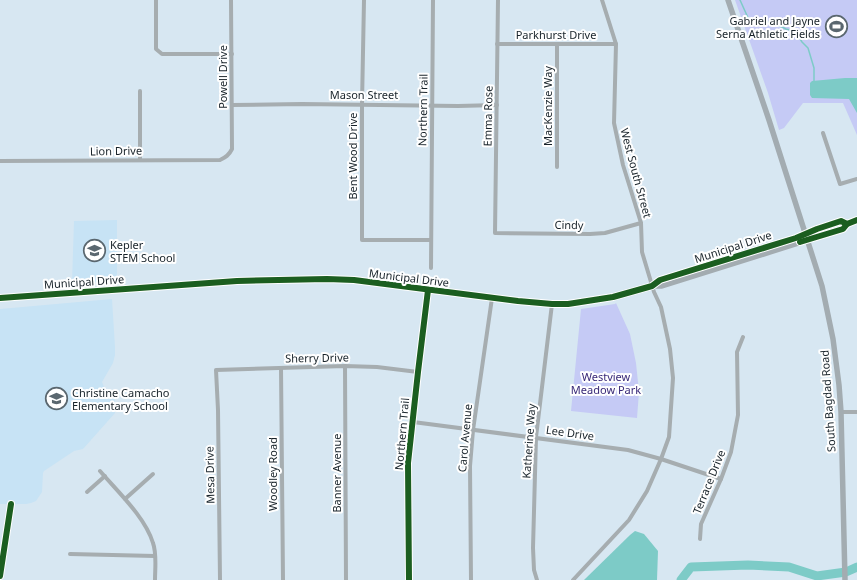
<svg xmlns="http://www.w3.org/2000/svg" width="857" height="580" font-family="'Noto Sans',sans-serif">
	<style>
		.built { fill: #c7e3f5 }
		.green { fill: #c5caf5 }
		.water { fill: #7dcbc7 }
		.lines { fill: none; stroke-linecap: round; stroke-linejoin: round }
		.stream { stroke: #7dcbc7; stroke-width: 1.5 }
		.river { stroke: #7dcbc7; stroke-width: 9 }
		.street { stroke: #a6adb0; stroke-width: 4 }
		.secondary { stroke: #a3acb1; stroke-width: 5.5 }
		.cycleway-casing { stroke: #fff; stroke-width: 8 }
		.cycleway { stroke: #1b5e20; stroke-width: 6 }
		.labels { text-anchor: middle; stroke-width: 4; stroke-linejoin: round; paint-order: stroke }
		.poi-label { font-size: 11px; fill: #172229; stroke: #fff; text-anchor: start }
		.street-label { font-size: 11px; fill: #172229; stroke: #fff }
		.park-label { font-size: 11px; fill: #382877; stroke: #fff }
	</style>
	<rect width="100%" height="100%" fill="#d7e7f2"/>
	<!-- built -->
	<g class="built">
		<path d="M117,220V281L72,283L74,221Z"/>
		<path d="M112,299L115,347V355L113,363L102,382L104,387L114,396L115,402V413L83,449L74,451L44,471L43,473L42,492L36,501L31,503L26,504H0V309Z"/>
	</g>
	<!-- green -->
	<g class="green">
		<path d="M735,0H857V135L843,103H803L784,128L779,130L768,93Z"/>
		<path d="M616,303L630,334L636,363L639,392L637,418L571,411L581,309L615,304Z"/>
	</g>
	<!-- water -->
	<g class="water">
		<path d="M845,78H857V113L849,99L812,98L810,95V83L812,81Z"/>
		<path d="M635,531L644,534L658,551L657,580H584L630,535Z"/>
	</g>
	<g class="lines">
		<!-- stream -->
		<path class="stream" d="M740,0L749,20L768,22L772,24L778,25L786,29L794,31L796,32L802,42L808,48L814,68V81"/>
		<!-- river -->
		<path class="river" d="M681,580L691,567L748,565L789,567L817,576L846,572L857,567"/>
		<!-- street -->
		<g class="street">
			<path d="M156,0V49L162,54H232"/>
			<path d="M364,0L362,104V240H431"/>
			<path d="M498,0L495,233L590,234L605,233L641,223"/>
			<path d="M497,44H616"/>
			<path d="M557,45V167"/>
			<path d="M232,105L302,104L458,106L497,105"/>
			<path d="M823,133L840,184L857,179"/>
			<path d="M140,160V91"/>
			<path d="M0,161L220,160C226,157 229,155 232,149L231,0"/>
			<path d="M431,268L433,0"/>
			<path d="M345,366L346,580"/>
			<path d="M281,368L283,580"/>
			<path d="M841,412H857"/>
			<path d="M413,422L628,450L661,459L721,479"/>
			<path d="M100,471C118,492 145,517 153,543C157,554 155,568 155,580"/>
			<path d="M87,492L105,476"/>
			<path d="M125,499L153,474"/>
			<path d="M700,539L701,524L721,479L731,452L738,415L737,352L743,337"/>
			<path d="M70,554L155,556"/>
			<path d="M0,576L11,504"/>
			<path d="M220,580L218,410L216,370L345,366L377,367L418,372"/>
			<path d="M409,580L408,463L418,372L428,290"/>
			<path d="M471,580L470,466L473,430L492,298"/>
			<path d="M537,580L534,570L533,548L536,437L552,304"/>
			<path d="M573,580L629,520L647,491L661,459L669,437L673,378L670,349L661,307L654,292L642,252L641,223L623,165L614,123L616,44L602,0"/>
		</g>
		<!-- secondary -->
		<g class="secondary">
			<path d="M728,0L769,120L822,286L833,339L839,385L841,412L845,580"/>
			<path d="M652,286H662L843,229L847,224L857,220"/>
			<path d="M0,298L237,281L327,279L354,280L518,301L552,304H568L613,297L652,286L660,280L796,238L817,229L841,221L847,224"/>
		</g>
		<defs>
			<g id="cycleway">
				<path d="M800,242L843,229L847,224L857,220"/>
				<path d="M0,298L237,281L327,279L354,280L518,301L552,304H568L613,297L652,286L660,280L796,238L817,229L841,221L847,224"/>
				<path d="M0,576L11,504"/>
				<path d="M409,580L408,463L418,372L428,290"/>
			</g>
		</defs>
		<!-- cycleway casing -->
		<use href="#cycleway" class="cycleway-casing"/>
		<!-- cycleway -->
		<use href="#cycleway" class="cycleway"/>
	</g>
	<!-- icons -->
	<defs>
		<symbol id="stadium-ring" viewBox="-11 -11 22 22"><circle r="9.5" fill="#fff" stroke="#5a676f" stroke-width="1.5"/><path d="M0-5a6.5 5 0 1 0 0 10a6.5 5 0 1 0 0-10ZM-3.5-1.8h7v3.6h-7Z" fill="#5a676f"/></symbol>
		<symbol id="school-ring" viewBox="-11 -11 22 22"><circle r="9.5" fill="#fff" stroke="#5a676f" stroke-width="1.5"/><path d="M0-5L7-2L0 1L-7-2ZM-4 1L0 2.5L4 1V4Q0 6-4 4Z" fill="#5a676f"/></symbol>
	</defs>
	<g fill-rule="evenodd">
		<use href="#stadium-ring" x="824" y="14" width="25" height="25"/>
		<use href="#school-ring" x="82" y="238" width="25" height="25"/>
		<use href="#school-ring" x="44" y="386" width="25" height="25"/>
	</g>
	<g class="labels">
		<!-- poi labels -->
		<g class="poi-label">
			<text x="820" y="25" text-anchor="end">Gabriel and Jayne<tspan x="820" dy="13">Serna Athletic Fields</tspan></text>
			<text x="110" y="249">Kepler<tspan x="110" dy="13">STEM School</tspan></text>
			<text x="72" y="397">Christine Camacho<tspan x="72" dy="13">Elementary School</tspan></text>
		</g>
		<!-- street labels -->
		<g class="street-label">
			<text x="556" y="39">Parkhurst Drive</text>
			<text transform="translate(223 77) rotate(-90)" y="4">Powell Drive</text>
			<text x="364" y="99">Mason Street</text>
			<text transform="translate(548 106) rotate(-90)" y="4">MacKenzie Way</text>
			<text transform="translate(423 110) rotate(-89)" y="4">Northern Trail</text>
			<text transform="translate(488 116) rotate(-89)" y="4">Emma Rose</text>
			<text transform="translate(116 151) rotate(-1)" y="4">Lion Drive</text>
			<text transform="translate(353 156) rotate(-90)" y="4">Bent Wood Drive</text>
			<text transform="translate(636 173) rotate(75)" y="4">West South Street</text>
			<text transform="translate(569 225) rotate(1)" y="4">Cindy</text>
			<text transform="translate(733 247) rotate(-18)" y="4">Municipal Drive</text>
			<text transform="translate(409 278) rotate(7)" y="4">Municipal Drive</text>
			<text transform="translate(84 282) rotate(-4)" y="4">Municipal Drive</text>
			<text transform="translate(317 358) rotate(-1)" y="4">Sherry Drive</text>
			<text transform="translate(828 401) rotate(-94)" y="4">South Bagdad Road</text>
			<text transform="translate(570 433) rotate(8)" y="4">Lee Drive</text>
			<text transform="translate(402 434) rotate(-85)" y="4">Northern Trail</text>
			<text transform="translate(465 438) rotate(-85)" y="4">Carol Avenue</text>
			<text transform="translate(529 441) rotate(-86)" y="4">Katherine Way</text>
			<text transform="translate(337 473) rotate(-90)" y="4">Banner Avenue</text>
			<text transform="translate(273 474) rotate(-90)" y="4">Woodley Road</text>
			<text transform="translate(210 475) rotate(-91)" y="4">Mesa Drive</text>
			<text transform="translate(709 482) rotate(-68)" y="4">Terrace Drive</text>
		</g>
		<!-- park labels -->
		<g class="park-label">
			<text x="606" y="381">Westview<tspan x="606" dy="13">Meadow Park</tspan></text>
		</g>
	</g>
</svg>
